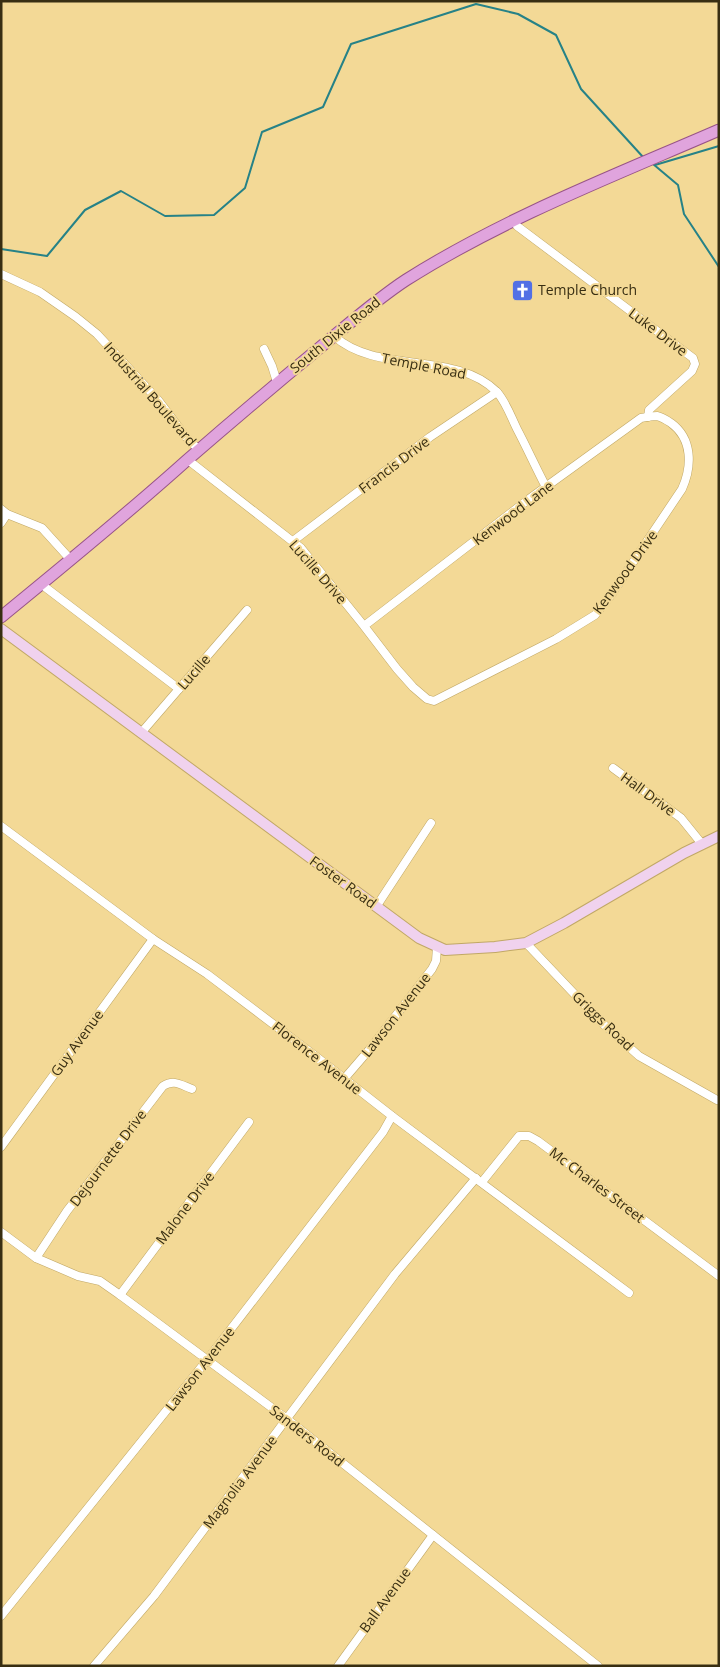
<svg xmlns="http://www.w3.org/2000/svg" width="720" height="1667" font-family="'Open Sans',sans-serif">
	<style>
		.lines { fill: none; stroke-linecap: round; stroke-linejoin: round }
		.stream { stroke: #268287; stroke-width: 2 }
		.street-casing { stroke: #c1a866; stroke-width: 9 }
		.secondary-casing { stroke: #c1a866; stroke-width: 12 }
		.primary-casing { stroke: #985487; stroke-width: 13 }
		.street { stroke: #fff; stroke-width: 8 }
		.secondary { stroke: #f0d2ee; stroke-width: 10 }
		.primary { stroke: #e0a4dd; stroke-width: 11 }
		.labels { text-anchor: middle; stroke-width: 4; stroke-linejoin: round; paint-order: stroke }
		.poi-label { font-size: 14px; fill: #382e12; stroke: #f3d996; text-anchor: start }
		.street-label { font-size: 14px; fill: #382e12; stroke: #f3d996 }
	</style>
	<rect width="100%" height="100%" fill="#f3d996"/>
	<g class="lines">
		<!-- stream -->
		<g class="stream">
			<path d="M653,164L678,185L684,214L719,267"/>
			<path d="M655,165L719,146"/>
			<path d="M1,249L47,256L85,210L121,191L165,216L214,215L245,188L262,132L323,107L351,44L476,4L518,14L556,35L581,89L643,157"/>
		</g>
		<defs>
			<g id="street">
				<path d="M514,221L517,226L693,358L695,364L692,371L649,410L648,417"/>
				<path d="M1,274L40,292L76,317L97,334L158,400L186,437L199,450"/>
				<path d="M334,336C377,375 456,350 497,392C506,402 511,417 517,429C527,448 536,468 546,487"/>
				<path d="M264,349L272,366L277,382"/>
				<path d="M188,460L301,548L364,626L397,669L413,687L427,699L434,701L556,639L595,615L611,595L682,489C692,467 693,439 671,423C668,421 662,417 657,416C652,416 646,417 641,418L529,499L364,626"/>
				<path d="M1,509L7,514L42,528L70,559"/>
				<path d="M1,523L7,514"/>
				<path d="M293,541L430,437L497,392"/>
				<path d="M41,584L179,689"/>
				<path d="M141,733L247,610"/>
				<path d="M613,768L681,818L702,844"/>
				<path d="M1,826L153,939L207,974L314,1055L392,1116L629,1293"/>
				<path d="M376,907L431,823"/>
				<path d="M526,943L601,1022L639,1056L717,1100"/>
				<path d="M344,1079L369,1050L432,969L436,961L437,947"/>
				<path d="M1,1147L153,939"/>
				<path d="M482,1182L519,1136H529L538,1141L719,1276"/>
				<path d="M1,1232L36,1258L78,1276L100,1281L120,1295L287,1419L598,1666"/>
				<path d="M36,1258L67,1211L163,1086C174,1079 181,1085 192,1089"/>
				<path d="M120,1295L249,1122"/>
				<path d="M1,1616L207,1360L383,1132L392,1116"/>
				<path d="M94,1666L154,1596L395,1274L476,1178"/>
				<path d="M338,1666L433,1535"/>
			</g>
			<path id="secondary" d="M1,629L419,938L445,950L495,947L526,943L564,923L684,853L719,836"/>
			<path id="primary" d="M1,617C63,566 126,515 186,461C231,422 277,383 323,345C350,323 377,299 406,280C504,218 613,176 719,130"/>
		</defs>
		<!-- street casing -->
		<use href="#street" class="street-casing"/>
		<!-- secondary casing -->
		<use href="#secondary" class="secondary-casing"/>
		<!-- primary casing -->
		<use href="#primary" class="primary-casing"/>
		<!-- street -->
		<use href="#street" class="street"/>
		<!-- secondary -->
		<use href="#secondary" class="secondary"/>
		<!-- primary -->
		<use href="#primary" class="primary"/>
	</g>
	<!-- icons -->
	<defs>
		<symbol id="church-square" viewBox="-11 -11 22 22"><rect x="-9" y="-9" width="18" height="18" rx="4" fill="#5270e5" stroke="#f3d996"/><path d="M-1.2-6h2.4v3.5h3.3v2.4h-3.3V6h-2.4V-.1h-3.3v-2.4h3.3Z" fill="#fff"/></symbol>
	</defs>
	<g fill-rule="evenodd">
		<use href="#church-square" x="510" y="278" width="25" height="25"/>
	</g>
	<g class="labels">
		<!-- poi labels -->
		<g class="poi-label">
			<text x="538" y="295">Temple Church</text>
		</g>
		<!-- street labels -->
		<g class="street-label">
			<text transform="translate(658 332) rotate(37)" y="5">Luke Drive</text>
			<text transform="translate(335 335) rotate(-39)" y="5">South Dixie Road</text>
			<text transform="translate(424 366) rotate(11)" y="5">Temple Road</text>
			<text transform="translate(150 394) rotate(49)" y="5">Industrial Boulevard</text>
			<text transform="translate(394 465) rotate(-37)" y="5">Francis Drive</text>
			<text transform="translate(513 513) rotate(-37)" y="5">Kenwood Lane</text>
			<text transform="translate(318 572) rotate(49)" y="5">Lucille Drive</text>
			<text transform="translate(625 572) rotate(-54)" y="5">Kenwood Drive</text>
			<text transform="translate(194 672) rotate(-49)" y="5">Lucille</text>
			<text transform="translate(648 794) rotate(36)" y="5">Hall Drive</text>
			<text transform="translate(343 882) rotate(36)" y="5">Foster Road</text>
			<text transform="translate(396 1015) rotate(-52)" y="5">Lawson Avenue</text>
			<text transform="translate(603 1021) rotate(44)" y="5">Griggs Road</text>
			<text transform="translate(77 1043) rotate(-54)" y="5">Guy Avenue</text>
			<text transform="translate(317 1058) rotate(38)" y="5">Florence Avenue</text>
			<text transform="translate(108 1158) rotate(-53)" y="5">Dejournette Drive</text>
			<text transform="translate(597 1185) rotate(37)" y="5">Mc Charles Street</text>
			<text transform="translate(185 1208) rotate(-53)" y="5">Malone Drive</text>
			<text transform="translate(200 1369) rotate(-52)" y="5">Lawson Avenue</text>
			<text transform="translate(307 1436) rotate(38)" y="5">Sanders Road</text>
			<text transform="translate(240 1482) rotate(-53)" y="5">Magnolia Avenue</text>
			<text transform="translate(385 1600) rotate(-54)" y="5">Ball Avenue</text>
		</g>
	</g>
	<!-- border -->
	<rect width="720" height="1667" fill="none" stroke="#382e12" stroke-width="5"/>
</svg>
